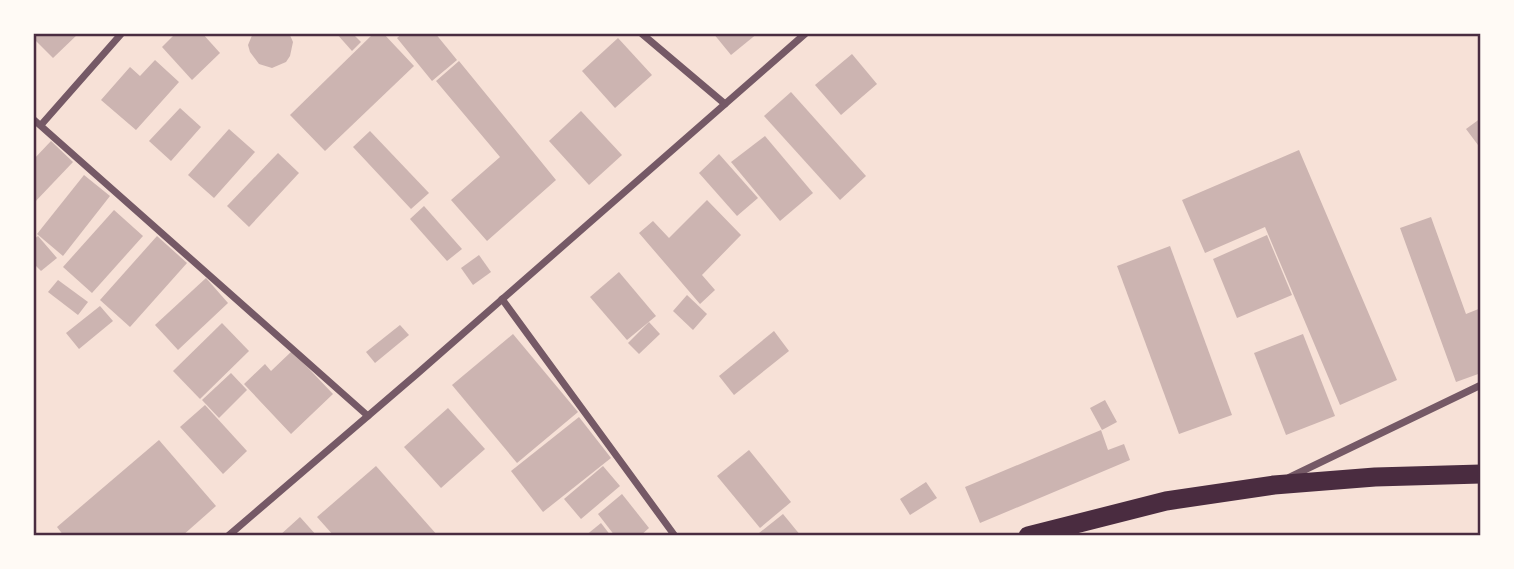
<svg xmlns="http://www.w3.org/2000/svg" width="1514" height="569" font-family="'Sofia Sans Condensed',sans-serif">
	<style>
		.building { fill: #ccb4b1 }
		.lines { fill: none; stroke-linecap: round; stroke-linejoin: round }
		.minor { stroke: #755966; stroke-width: 7 }
		.trunk { stroke: #4a2c40; stroke-width: 19 }
		.neatline { fill: none; stroke: #4a2c40; stroke-width: 2.5 }
	</style>
	<rect width="100%" height="100%" fill="#f7e1d7"/>
	<!-- building -->
	<g class="building">
		<path d="M33,33H79L53,58L33,38Z"/>
		<path d="M176,33H202L220,53L192,80L162,47Z"/>
		<path d="M253,33H289L293,42L290,56L286,62L272,68L259,64L250,52L248,45Z"/>
		<path d="M336,33H352L361,42L352,51Z"/>
		<path d="M374,33H383L414,66L325,151L290,115Z"/>
		<path d="M403,33H435L457,60L432,81L397,38Z"/>
		<path d="M713,33H758L731,55Z"/>
		<path d="M618,38L652,75L615,108L582,71Z"/>
		<path d="M852,54L877,84L841,115L815,85Z"/>
		<path d="M155,60L179,82L136,130L101,100L130,67L140,76Z"/>
		<path d="M459,61L556,180L487,241L451,200L500,157L436,81Z"/>
		<path d="M791,92L866,176L840,200L764,116Z"/>
		<path d="M180,108L201,127L171,161L149,141Z"/>
		<path d="M581,111L622,155L589,185L549,141Z"/>
		<path d="M1481,118V149L1466,129Z"/>
		<path d="M229,129L255,152L214,198L188,175Z"/>
		<path d="M370,131L429,193L411,209L353,147Z"/>
		<path d="M765,136L813,193L780,221L731,162Z"/>
		<path d="M51,141L73,162L33,204V160Z"/>
		<path d="M1299,150L1397,380L1340,405L1265,227L1205,253L1182,200Z"/>
		<path d="M278,153L299,173L249,227L227,206Z"/>
		<path d="M719,154L758,198L737,216L699,173Z"/>
		<path d="M84,175L110,196L63,256L37,234Z"/>
		<path d="M707,200L741,235L702,275L715,290L700,304L639,233L653,221L669,238Z"/>
		<path d="M424,206L462,249L447,261L410,219Z"/>
		<path d="M114,210L143,236L92,293L63,267Z"/>
		<path d="M1431,217L1466,314L1481,308V373L1456,382L1400,228Z"/>
		<path d="M1267,235L1292,295L1237,318L1213,259Z"/>
		<path d="M38,236L57,258L41,271L33,263V240Z"/>
		<path d="M157,236L187,263L130,327L100,300Z"/>
		<path d="M1170,246L1232,415L1179,434L1117,266Z"/>
		<path d="M479,255L491,272L473,285L461,268Z"/>
		<path d="M619,272L656,316L627,340L590,297Z"/>
		<path d="M206,278L228,303L178,350L155,325Z"/>
		<path d="M58,280L88,302L78,315L48,292Z"/>
		<path d="M687,295L707,314L693,330L673,311Z"/>
		<path d="M100,306L113,321L79,349L66,333Z"/>
		<path d="M649,322L660,334L639,354L628,343Z"/>
		<path d="M222,323L249,351L200,399L173,371Z"/>
		<path d="M400,325L409,335L375,363L366,352Z"/>
		<path d="M774,331L789,351L734,395L719,376Z"/>
		<path d="M513,334L578,412L517,463L452,385Z"/>
		<path d="M1303,334L1335,416L1286,435L1254,353Z"/>
		<path d="M292,351L333,394L291,434L244,384L265,364L271,371Z"/>
		<path d="M231,373L247,390L219,418L202,400Z"/>
		<path d="M1105,400L1117,422L1102,430L1090,408Z"/>
		<path d="M205,405L247,451L223,474L180,427Z"/>
		<path d="M448,408L485,449L441,488L404,447Z"/>
		<path d="M579,417L611,458L543,512L511,471Z"/>
		<path d="M1101,430L1108,450L1124,444L1130,460L980,523L965,487Z"/>
		<path d="M159,440L216,506L182,536H64L57,527Z"/>
		<path d="M749,450L791,502L760,528L717,476Z"/>
		<path d="M376,466L438,536H334L317,517Z"/>
		<path d="M603,466L620,486L581,519L564,499Z"/>
		<path d="M926,482L937,498L910,515L900,499Z"/>
		<path d="M622,494L649,528L640,536H615L598,514Z"/>
		<path d="M783,514L801,536H761L759,533Z"/>
		<path d="M300,517L317,536H279Z"/>
		<path d="M601,523L611,536H585Z"/>
	</g>
	<g class="lines">
		<!-- minor -->
		<g class="minor">
			<path d="M641,33L725,104"/>
			<path d="M33,119L368,416"/>
			<path d="M41,125L122,33"/>
			<path d="M502,299L675,536"/>
			<path d="M1290,477L1481,385"/>
			<path d="M228,536L418,373L806,33"/>
		</g>
		<!-- trunk -->
		<path class="trunk" d="M1028,536L1166,501L1274,485L1375,477L1481,474"/>
	</g>
	<!-- border -->
	<rect width="1514" height="569" fill="none" stroke="#fffaf5" stroke-width="70"/>
	<rect x="35" y="35" width="1444" height="499" class="neatline"/>
</svg>
